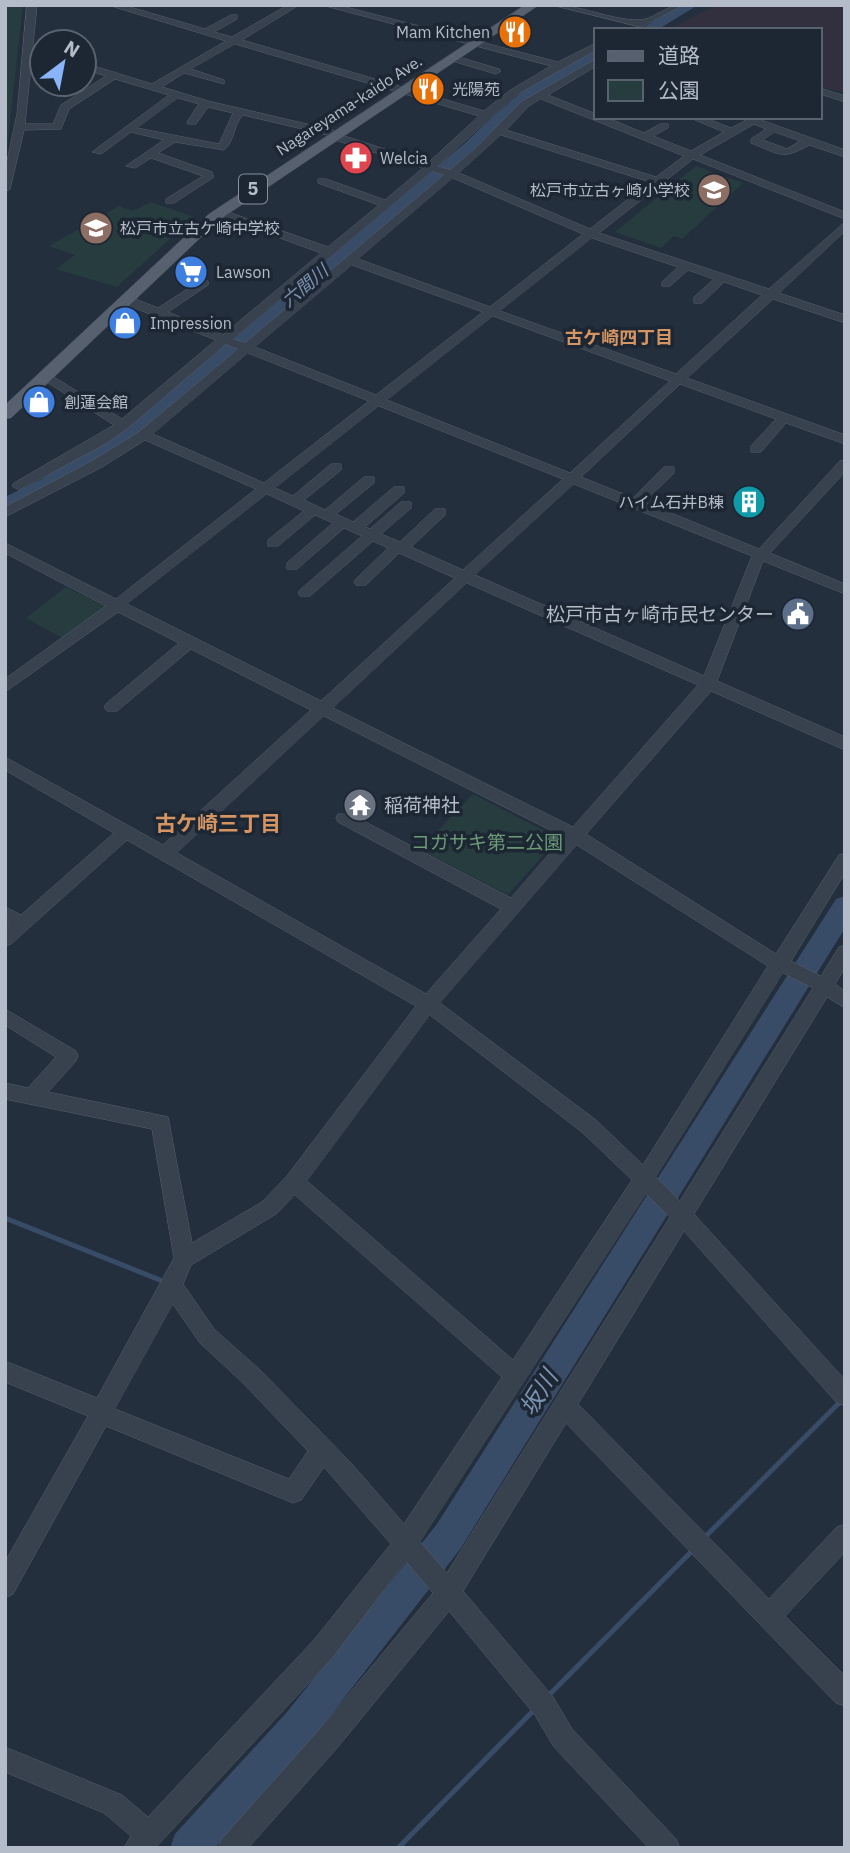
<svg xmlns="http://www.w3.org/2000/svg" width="850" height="1853" font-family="'IBM Plex Sans','Noto Sans JP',sans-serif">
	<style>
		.medical { fill: #32303f }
		.green { fill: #263c3f }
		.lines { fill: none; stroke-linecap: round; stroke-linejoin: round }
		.stream { stroke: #394c67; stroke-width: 5 }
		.river { fill: #394c67; fill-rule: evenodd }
		.minor-casing { stroke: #565f6c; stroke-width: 1 }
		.major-casing { stroke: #414a57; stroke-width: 1 }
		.minor { fill: #38414e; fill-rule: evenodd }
		.major { fill: #56606e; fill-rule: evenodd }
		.labels { text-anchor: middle; stroke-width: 7; stroke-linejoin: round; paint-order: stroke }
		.far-poi-label { font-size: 16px; fill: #b4bcc9; stroke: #1d2633; text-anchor: start }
		.far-street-label { font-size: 16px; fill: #b4bcc9; stroke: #1d2633 }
		.shield { fill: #1d2633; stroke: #878f9c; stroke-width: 2 }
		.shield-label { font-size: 18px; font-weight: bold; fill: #b4bcc9 }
		.far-water-label { font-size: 18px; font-style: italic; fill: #7c92b1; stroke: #1d2633 }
		.far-neighbourhood-label { font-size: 18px; font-weight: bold; fill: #d59563; stroke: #1d2633 }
		.poi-label { font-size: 19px; fill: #b4bcc9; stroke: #1d2633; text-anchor: end }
		.park-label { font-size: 19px; fill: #6b9a76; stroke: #1d2633 }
		.neighbourhood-label { font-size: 21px; font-weight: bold; fill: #d59563; stroke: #1d2633 }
		.near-water-label { font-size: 24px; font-style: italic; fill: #7c92b1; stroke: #1d2633 }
	</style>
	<rect width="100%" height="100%" fill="#242f3e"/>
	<!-- medical -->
	<path class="medical" d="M716,5H845V93L820,86V30H668Z"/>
	<!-- green -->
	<g class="green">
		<path d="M5,5H23L5,167Z"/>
		<path d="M696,166L743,183L682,239L674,236L661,248L615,232Z"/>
		<path d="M151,202L194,217L117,287L56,269L75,255L49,246L119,206L133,211Z"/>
		<path d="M66,587L106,607L64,639L26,618Z"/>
		<path d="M473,794L558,838L508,895L420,849Z"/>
	</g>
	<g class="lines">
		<!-- stream -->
		<g class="stream">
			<path d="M5,1218L160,1280"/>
			<path d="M704,1538L841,1401"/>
			<path d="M546,1698L693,1550"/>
			<path d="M398,1848L535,1709"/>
		</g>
		<!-- river -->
		<g class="river">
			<path d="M680,5H698L657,30H639Z"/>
			<path d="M596,51V61C551,84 513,113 477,149L137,437L54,488L5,511V497L40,480L123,429L465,143C500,109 549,63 596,51Z"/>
			<path d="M845,896V928L461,1548L313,1738L215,1848H170L175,1834L287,1712L437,1524L836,899Z"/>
		</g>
		<defs>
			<g id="minor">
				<path d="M27,5H37L25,124H53L61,105L106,76L84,69V63L152,84L226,41L108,5H123L205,29L231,15H237V19L214,32L232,37L288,5H299L242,40L484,111L509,91L551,66L322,5H338L558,62L596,43V50L516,95L437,166L450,170L478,146L521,102L596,59V66L548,95L596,114V117H605L644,133L660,124H668V128L653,136L691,151L724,132L688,117H703L731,128L745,121L742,117H763L761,120L845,150V157L809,145C781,161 780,154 751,143V139L766,129L754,124L700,155L845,212V219L693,159L599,233L769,289L845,222V231L779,293L845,315V323L773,299L687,378L845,435V444L786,423L761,452H751V446L776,419L680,384L581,477L633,498L664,467H674V473L644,502L759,549L840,461L845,460V472L770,553L845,584V594L763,561L717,681L845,737V750L711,691L586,834L776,954L839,855L845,853V873L791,961L821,976L839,947L845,945V968L835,984L845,991V1008L827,997L694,1214L845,1380V1406L837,1403L684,1231L578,1404L769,1599L837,1527L845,1524V1552L785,1616L845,1676V1706L836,1703L566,1423L463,1591L553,1697L572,1729L676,1839L680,1848H649L554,1747L535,1715L449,1611L337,1748L248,1848H218L222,1839L319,1730L433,1593L406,1561L332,1658L155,1848H124L131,1836L104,1813L5,1772V1747L122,1795L148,1817L314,1640L391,1544L324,1467L301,1500L293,1503L106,1426L13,1594L5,1598V1562L88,1416L5,1382V1361L97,1398L174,1258L152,1129L5,1099V1083L28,1088L56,1057L5,1025V1009L76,1051L78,1056L76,1061L48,1092L168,1117L192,1243L262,1202L287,1176L416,1006L127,840L11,944L5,946V928L9,925L5,923V907L21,915L114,833L5,770V757L163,845L311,710L191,649L117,711H107L104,707L107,703L179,643L118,612L5,692V679L106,606L5,553V543L116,599L256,489L145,440L102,467L5,517V507L92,461L139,432L238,349L226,344L128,428L105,444L19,490L12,486L14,483L114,425L39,377L41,374H49L122,419L216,340L122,303V297H130L158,308L200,281H208V285L168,312L223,335L321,253L217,215V211H225L328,247L379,205L318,183V179H326L385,200L423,168L329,138L328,135L243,115C233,125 235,141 224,150L175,142L158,153L212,172L214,177L174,203H166V199L203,176L151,158L135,168L126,166L164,140L131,132L101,154L92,152L169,95L115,79L69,109L61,129L24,130L10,189L5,192V171L17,114ZM235,44L479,116L428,163L341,135V132L208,101L162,87L184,73L224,84V80L191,69ZM178,98L199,104L187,122L188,124H196L208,107L233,113L219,144L137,128ZM541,99L684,156L656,177L506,130L529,106ZM775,132L800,141L787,149L763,140ZM501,135L650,182L590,229L459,173ZM432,171L444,175L245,343L233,339ZM453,178L583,234L490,307L358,259ZM592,238L678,267L662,282V286H670L688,270L714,279L694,297V303H702L724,282L762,295L676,374L500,311ZM352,265L483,312L376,395L255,347ZM493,316L670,381L570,473L387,400ZM248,353L369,401L264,483L153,434ZM379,406L563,479L463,570L411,547L445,515V509H435L400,542L381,534L411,508V502H401L370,529L365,527L404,493V487H394L353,522L336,514L374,483V477H364L325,510L304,500L341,470V464H331L293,496L275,488ZM574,484L752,556L704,676L475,575ZM267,494L304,511L268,540V546H278L315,515L333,523L287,563V569H297L344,528L362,536L300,590L298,593L300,596H310L373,541L388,548L356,579L354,582L356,585H366L399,553L455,578L321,701L127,604ZM467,583L698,685L573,827L333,708ZM324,716L564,837L511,898L350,814H338L336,818L338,822L501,909L426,994L177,853ZM577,845L768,966L643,1165L596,1120L440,1003ZM783,973L813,988L680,1201L656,1177ZM430,1015L582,1132L632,1180L513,1360L307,1181ZM646,1194L670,1217L447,1573L420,1542ZM295,1195L502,1377L404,1524L352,1464L259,1369L214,1329L183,1284L191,1265L276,1214ZM173,1304L200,1343L243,1383L308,1451L289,1479L115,1409Z"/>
				<path d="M552,5C582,5 610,20 638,20C652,21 665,5 683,5L641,27Z"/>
				<path d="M452,55L499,69L501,71L496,74L449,60L447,58Z"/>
				<path d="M820,88L845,96V102L820,94Z"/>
			</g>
			<path id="major" d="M525,5H539L219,220L11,418L5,419V405L209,214Z"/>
		</defs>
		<!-- minor casing -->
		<use href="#minor" class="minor-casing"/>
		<!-- major casing -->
		<use href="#major" class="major-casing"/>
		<!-- minor -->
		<use href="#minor" class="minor"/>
		<!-- major -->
		<use href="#major" class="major"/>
	</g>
	<!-- icons -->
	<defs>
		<symbol id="restaurant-disc" viewBox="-11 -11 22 22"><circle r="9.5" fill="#e8710a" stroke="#1d2633"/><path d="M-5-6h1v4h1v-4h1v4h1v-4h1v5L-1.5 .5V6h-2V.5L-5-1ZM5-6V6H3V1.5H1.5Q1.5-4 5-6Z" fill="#fff"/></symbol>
		<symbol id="pharmacy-disc" viewBox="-11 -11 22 22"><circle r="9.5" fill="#e0444e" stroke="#1d2633"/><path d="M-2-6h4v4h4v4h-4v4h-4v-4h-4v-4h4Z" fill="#fff"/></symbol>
		<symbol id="school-disc" viewBox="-11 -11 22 22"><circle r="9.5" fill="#8d6e63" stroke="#1d2633"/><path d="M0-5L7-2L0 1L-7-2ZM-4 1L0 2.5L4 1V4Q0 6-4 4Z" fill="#fff"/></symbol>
		<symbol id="supermarket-disc" viewBox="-11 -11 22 22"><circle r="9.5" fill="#3f7fe0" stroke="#1d2633"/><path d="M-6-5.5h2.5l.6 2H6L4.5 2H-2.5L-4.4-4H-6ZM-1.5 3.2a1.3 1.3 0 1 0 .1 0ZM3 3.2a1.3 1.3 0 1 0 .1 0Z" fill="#fff"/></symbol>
		<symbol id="shop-disc" viewBox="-11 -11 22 22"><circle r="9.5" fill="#3f7fe0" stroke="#1d2633"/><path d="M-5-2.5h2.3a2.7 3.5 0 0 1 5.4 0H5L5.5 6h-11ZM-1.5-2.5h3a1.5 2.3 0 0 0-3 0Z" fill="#fff"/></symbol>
		<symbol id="building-disc" viewBox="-11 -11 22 22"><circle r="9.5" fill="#0f9aa8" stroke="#1d2633"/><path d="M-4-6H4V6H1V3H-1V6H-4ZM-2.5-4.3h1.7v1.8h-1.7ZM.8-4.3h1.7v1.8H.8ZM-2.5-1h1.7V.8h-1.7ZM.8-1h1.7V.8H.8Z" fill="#fff"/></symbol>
		<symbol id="civic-disc" viewBox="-11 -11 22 22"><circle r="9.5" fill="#5c6f8a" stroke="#1d2633"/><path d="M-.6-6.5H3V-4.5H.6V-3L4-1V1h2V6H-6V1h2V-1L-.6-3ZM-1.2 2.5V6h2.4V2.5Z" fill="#fff"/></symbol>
		<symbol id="temple-disc" viewBox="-11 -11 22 22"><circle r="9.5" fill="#6b7280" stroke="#1d2633"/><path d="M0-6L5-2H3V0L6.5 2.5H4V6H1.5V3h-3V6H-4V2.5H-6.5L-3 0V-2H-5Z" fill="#fff"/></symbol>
	</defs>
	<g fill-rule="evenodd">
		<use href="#restaurant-disc" x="496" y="13" width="38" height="38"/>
		<use href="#restaurant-disc" x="409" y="70" width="38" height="38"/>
		<use href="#pharmacy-disc" x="337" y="139" width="38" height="38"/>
		<use href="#school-disc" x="695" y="171" width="38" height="38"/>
		<use href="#school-disc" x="77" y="209" width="38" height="38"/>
		<use href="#supermarket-disc" x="172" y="253" width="38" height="38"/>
		<use href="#shop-disc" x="106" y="304" width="38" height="38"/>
		<use href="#shop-disc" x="20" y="383" width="38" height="38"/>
		<use href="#building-disc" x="730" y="483" width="38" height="38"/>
		<use href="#civic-disc" x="779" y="595" width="38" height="38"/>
		<use href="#temple-disc" x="341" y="786" width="38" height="38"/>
	</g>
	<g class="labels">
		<!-- far-poi labels -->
		<g class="far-poi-label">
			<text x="490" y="38" text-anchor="end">Mam Kitchen</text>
			<text x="452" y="95">光陽苑</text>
			<text x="380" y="164">Welcia</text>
			<text x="690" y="196" text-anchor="end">松戸市立古ヶ崎小学校</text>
			<text x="120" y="234">松戸市立古ケ崎中学校</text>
			<text x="216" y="278">Lawson</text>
			<text x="150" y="329">Impression</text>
			<text x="64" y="408">創蓮会館</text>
			<text x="724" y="508" text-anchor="end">ハイム石井B棟</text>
		</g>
		<!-- far-street labels -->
		<g class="far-street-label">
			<text transform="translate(349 105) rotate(-33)" y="6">Nagareyama-kaido Ave.</text>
		</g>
		<!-- shield labels -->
		<rect class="shield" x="239" y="174.5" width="28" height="29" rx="5"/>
		<g class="shield-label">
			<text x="253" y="195">5</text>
		</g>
		<!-- far-water labels -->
		<g class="far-water-label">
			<text transform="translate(305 286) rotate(-40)" y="6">六間川</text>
		</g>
		<!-- far-neighbourhood labels -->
		<g class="far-neighbourhood-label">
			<text x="619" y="344">古ケ崎四丁目</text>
		</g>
		<!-- poi labels -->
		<g class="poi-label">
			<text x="774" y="621">松戸市古ヶ崎市民センター</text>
			<text x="384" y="812" text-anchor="start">稲荷神社</text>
		</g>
		<!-- park labels -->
		<g class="park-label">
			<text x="487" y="849">コガサキ第二公園</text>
		</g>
		<!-- neighbourhood labels -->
		<g class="neighbourhood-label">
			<text x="218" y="831">古ケ崎三丁目</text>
		</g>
		<!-- near-water labels -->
		<g class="near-water-label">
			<text transform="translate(539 1393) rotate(-58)" y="8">坂川</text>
		</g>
	</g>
	<!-- border -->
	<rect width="850" height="1853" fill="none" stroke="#b4bcc9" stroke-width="14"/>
	<!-- legend -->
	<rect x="594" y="28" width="228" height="91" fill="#1d2633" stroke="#59626f" stroke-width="2"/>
	<rect x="608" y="51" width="35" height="10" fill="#56606e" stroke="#59626f" stroke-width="2"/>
	<text x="658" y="63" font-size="21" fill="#b4bcc9">道路</text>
	<rect x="608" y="80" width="35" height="21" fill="#263c3f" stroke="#59626f" stroke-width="2"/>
	<text x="658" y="98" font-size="21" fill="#b4bcc9">公園</text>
	<!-- north arrow -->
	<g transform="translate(63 63) rotate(32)"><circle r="33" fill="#1d2633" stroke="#59626f" stroke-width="2"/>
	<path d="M0-5L12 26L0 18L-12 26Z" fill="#8ab4f8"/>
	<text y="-10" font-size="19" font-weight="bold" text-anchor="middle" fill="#b4bcc9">N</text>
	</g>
</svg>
